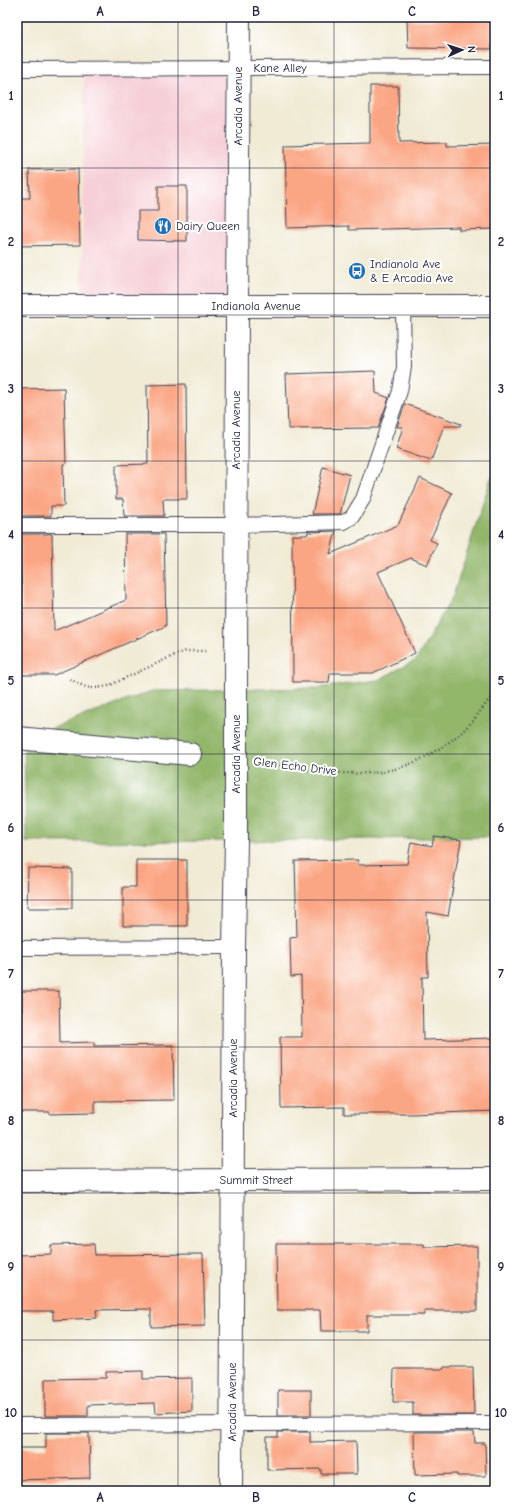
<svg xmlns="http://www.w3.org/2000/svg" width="512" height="1508" font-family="'Comic Neue',sans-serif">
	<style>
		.built { fill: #f6cfd7 }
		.forest { fill: #92b66a; stroke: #5a6c52 }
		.building { fill: #faa684 }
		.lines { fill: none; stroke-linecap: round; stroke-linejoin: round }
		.lane-casing { stroke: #414052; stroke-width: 16 }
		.street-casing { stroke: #414052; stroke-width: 24 }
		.secondary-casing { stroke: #414052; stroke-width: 24 }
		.primary-casing { stroke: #414052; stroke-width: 24 }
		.path { stroke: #414052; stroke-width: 2.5; stroke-dasharray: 1 3; stroke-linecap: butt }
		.lane { stroke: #fff; stroke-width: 14 }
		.street { stroke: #fff; stroke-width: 22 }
		.secondary { stroke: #fff; stroke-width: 22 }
		.primary { stroke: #fff; stroke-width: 22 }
		.street-bridge-casing { stroke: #414052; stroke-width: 24; stroke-linecap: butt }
		.street-bridge { stroke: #fff; stroke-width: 22 }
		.grid { fill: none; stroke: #22223b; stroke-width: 1; stroke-opacity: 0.55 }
		.labels { text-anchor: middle; stroke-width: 4; stroke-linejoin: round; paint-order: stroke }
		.street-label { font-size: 12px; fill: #22223b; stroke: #fff }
		.poi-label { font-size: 12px; fill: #22223b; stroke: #fff; text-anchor: start }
		.neatline { fill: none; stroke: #22223b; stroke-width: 1.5 }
		.grid-label { font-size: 13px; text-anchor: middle; font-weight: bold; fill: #22223b }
	</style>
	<rect width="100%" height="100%" fill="#fff"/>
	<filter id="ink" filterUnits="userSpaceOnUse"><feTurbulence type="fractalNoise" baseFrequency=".025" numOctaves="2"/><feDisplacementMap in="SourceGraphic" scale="8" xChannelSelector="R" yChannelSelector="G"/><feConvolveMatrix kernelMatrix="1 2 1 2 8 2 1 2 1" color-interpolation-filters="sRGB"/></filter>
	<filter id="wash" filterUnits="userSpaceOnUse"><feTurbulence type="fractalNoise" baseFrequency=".012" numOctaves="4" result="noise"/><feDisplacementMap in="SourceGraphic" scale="16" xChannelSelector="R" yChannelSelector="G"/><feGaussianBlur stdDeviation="0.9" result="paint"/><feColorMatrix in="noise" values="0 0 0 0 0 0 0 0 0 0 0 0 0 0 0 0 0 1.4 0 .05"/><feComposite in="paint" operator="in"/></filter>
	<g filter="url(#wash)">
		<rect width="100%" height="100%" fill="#f1ebd5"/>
		<!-- built -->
		<path class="built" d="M84,66L242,67L240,314L82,313Z"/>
		<!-- forest -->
		<path class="forest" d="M495,474V837L236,841L26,842L24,739L152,691L318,688L378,680L416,660L453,596L491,478Z"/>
		<g id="blocks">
			<!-- building -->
			<g class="building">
				<path d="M459,17H492V49L408,48L407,20L459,19Z"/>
				<path d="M370,86H398L399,143L447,142V146L495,145V229L459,230V227L349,230V226L287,228L285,145L370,143Z"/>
				<path d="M78,169L80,245L17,246V198H30L29,170Z"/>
				<path d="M158,186H187V241L138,240V211H158Z"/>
				<path d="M375,371L376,393L389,398L378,428L288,429L286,374Z"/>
				<path d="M186,384L187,499H163L164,516H124L123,499H116V465L148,464L147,385Z"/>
				<path d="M64,388L66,464H63L64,506H51V516H20L19,507H17V389Z"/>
				<path d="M405,404L461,424L460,426H444L431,461L396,449L403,427H397Z"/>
				<path d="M323,467L350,475L340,514H312Z"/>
				<path d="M420,478L452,493L430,540L437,543L427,565L411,558L378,572L415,653L373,673H330L329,682H293L292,535H307L308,532L336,531L330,554L398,525Z"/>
				<path d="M20,534H52L54,631L126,600L125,534H164L166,626L54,675H17V615H22Z"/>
				<path d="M434,836L461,840L448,916L427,912L428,977H422L423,1040L495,1038V1111L412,1114H344V1107L281,1108L280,1037H302L301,976L291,977L290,938L297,937L295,861L358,860V865L407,864L411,842L432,846Z"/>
				<path d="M136,860H187V926H123V887H136Z"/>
				<path d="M28,868L72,869V908H27Z"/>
				<path d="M22,991H59L60,1043L94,1042V1046L173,1045L174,1100L95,1101V1113L50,1114V1112H17V1048H22Z"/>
				<path d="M94,1244L95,1255L203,1254L205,1326L151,1327V1309L96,1310L97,1318L53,1320V1311H17V1255L51,1254V1245Z"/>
				<path d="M276,1244H424V1247L477,1246V1311H424V1315H367V1331H321L320,1310H277Z"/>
				<path d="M444,1367H473L474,1415H413V1402H393L394,1369H444Z"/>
				<path d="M143,1371V1379L192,1378V1411L156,1413L155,1403L88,1405V1416H45V1379L106,1378V1372Z"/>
				<rect x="278" y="1390" width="33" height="25"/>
				<path d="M278,1432H310V1442L356,1441L357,1474H321V1469L267,1470V1437H278Z"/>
				<path d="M414,1432H474L475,1443H485L486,1476H457V1474L415,1475Z"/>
				<path d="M46,1433H89L90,1478L17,1480V1448H46Z"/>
			</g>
		</g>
	</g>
	<g filter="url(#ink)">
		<use href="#blocks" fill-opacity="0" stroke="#414052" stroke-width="1"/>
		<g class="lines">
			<defs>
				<g id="lane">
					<path d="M17,69L495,67"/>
					<path d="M17,525H236L344,522L352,517L363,499L400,391L404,367L403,307"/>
					<path d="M17,948L234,947"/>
					<path d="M17,1425L495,1423"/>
				</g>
				<g id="street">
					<path d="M236,689L237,306"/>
					<path d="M17,738L190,754"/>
					<path d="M17,1181L495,1179"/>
					<path d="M231,1491L234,947L236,841"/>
				</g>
				<path id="secondary" d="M237,306L239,17"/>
				<path id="primary" d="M17,306H495"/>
			</defs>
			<!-- lane casing -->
			<use href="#lane" class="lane-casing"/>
			<!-- street casing -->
			<use href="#street" class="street-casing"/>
			<!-- secondary casing -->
			<use href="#secondary" class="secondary-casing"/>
			<!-- primary casing -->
			<use href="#primary" class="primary-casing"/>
			<!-- path -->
			<g class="path">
				<path d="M70,679C86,688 89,690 108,686L175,655L186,651H208"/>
				<path d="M264,763C304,768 346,778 386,771C414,766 440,750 461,733C473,722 483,707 493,695L495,691"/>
			</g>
			<!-- lane -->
			<use href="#lane" class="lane"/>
			<!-- street -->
			<use href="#street" class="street"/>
			<!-- secondary -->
			<use href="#secondary" class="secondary"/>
			<!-- primary -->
			<use href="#primary" class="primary"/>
			<defs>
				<path id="street-bridge" d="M236,841V689"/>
			</defs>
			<!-- street-bridge casing -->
			<use href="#street-bridge" class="street-bridge-casing"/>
			<!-- street-bridge -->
			<use href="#street-bridge" class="street-bridge"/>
		</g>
	</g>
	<!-- grid -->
	<path class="grid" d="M178,17V1491M334,17V1491M17,168H495M17,315H495M17,461H495M17,608H495M17,754H495M17,900H495M17,1047H495M17,1193H495M17,1340H495"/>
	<!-- icons -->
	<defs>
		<symbol id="restaurant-disc" viewBox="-11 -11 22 22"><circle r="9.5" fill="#1f6fb2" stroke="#fff"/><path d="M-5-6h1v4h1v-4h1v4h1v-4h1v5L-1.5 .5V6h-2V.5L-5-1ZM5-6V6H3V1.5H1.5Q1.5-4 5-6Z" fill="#fff"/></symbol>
		<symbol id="bus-disc" viewBox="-11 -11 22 22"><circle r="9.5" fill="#1f6fb2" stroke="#fff"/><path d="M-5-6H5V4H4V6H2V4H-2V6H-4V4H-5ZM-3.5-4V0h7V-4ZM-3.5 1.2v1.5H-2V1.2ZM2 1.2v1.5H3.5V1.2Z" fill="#fff"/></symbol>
	</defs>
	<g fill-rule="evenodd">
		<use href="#restaurant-disc" x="153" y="216" width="20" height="20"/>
		<use href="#bus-disc" x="347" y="261" width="20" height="20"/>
	</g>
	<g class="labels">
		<!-- street labels -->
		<g class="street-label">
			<text x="280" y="72">Kane Alley</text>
			<text transform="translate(238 106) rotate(-90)" y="4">Arcadia Avenue</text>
			<text x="256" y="310">Indianola Avenue</text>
			<text transform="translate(236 430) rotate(-90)" y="4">Arcadia Avenue</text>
			<text transform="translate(236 754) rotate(-90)" y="4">Arcadia Avenue</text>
			<text transform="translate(295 766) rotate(7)" y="4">Glen Echo Drive</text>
			<text transform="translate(233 1078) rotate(-90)" y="4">Arcadia Avenue</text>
			<text x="256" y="1184">Summit Street</text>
			<text transform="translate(232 1402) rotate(-90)" y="4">Arcadia Avenue</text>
		</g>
		<!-- poi labels -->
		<g class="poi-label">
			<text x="176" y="230">Dairy Queen</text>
			<text x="370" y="268">Indianola Ave<tspan x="370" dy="14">&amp; E Arcadia Ave</tspan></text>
		</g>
	</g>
	<!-- margin -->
	<rect width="512" height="1508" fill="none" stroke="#fff" stroke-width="44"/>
	<!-- north arrow -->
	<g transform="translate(462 50) rotate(87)" stroke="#ffffff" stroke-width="3" paint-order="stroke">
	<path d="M0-3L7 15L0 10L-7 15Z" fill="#22223b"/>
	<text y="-6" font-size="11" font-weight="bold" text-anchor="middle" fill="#22223b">N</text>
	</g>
	<rect x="22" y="22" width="468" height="1464" class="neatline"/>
	<g class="grid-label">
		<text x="100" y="16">A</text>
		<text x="256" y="16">B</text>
		<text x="412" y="16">C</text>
		<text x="11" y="100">1</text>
		<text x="501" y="100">1</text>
		<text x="11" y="246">2</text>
		<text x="501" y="246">2</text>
		<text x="11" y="393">3</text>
		<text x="501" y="393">3</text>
		<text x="11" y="539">4</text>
		<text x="501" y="539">4</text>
		<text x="11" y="685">5</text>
		<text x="501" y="685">5</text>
		<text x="11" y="832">6</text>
		<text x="501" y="832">6</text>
		<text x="11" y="978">7</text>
		<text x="501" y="978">7</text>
		<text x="11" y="1125">8</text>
		<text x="501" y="1125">8</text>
		<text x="11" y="1271">9</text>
		<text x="501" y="1271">9</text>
		<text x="11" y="1417">10</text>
		<text x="501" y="1417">10</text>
		<text x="100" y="1502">A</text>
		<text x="256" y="1502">B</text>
		<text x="412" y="1502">C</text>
	</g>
</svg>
